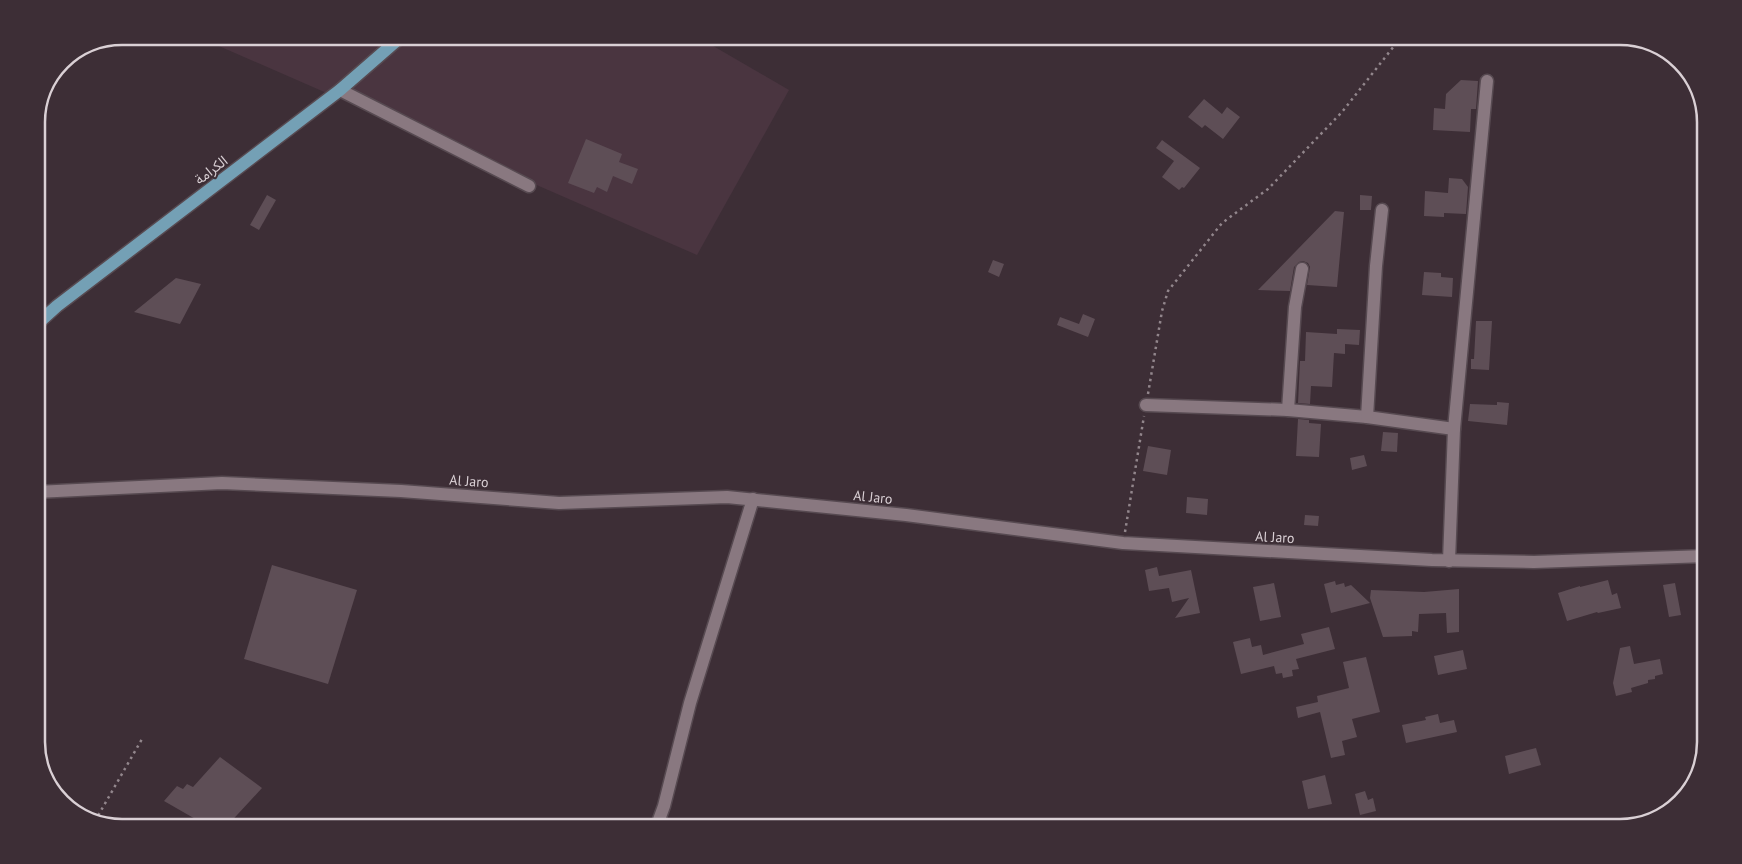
<svg xmlns="http://www.w3.org/2000/svg" width="1742" height="864" font-family="'PT Sans','Noto Sans Arabic',sans-serif">
	<style>
		.built { fill: #4a3540 }
		.building { fill: #5e4e56 }
		.lines { fill: none; stroke-linecap: round; stroke-linejoin: round }
		.minor-casing { stroke: #574a51; stroke-width: 15 }
		.major-casing { stroke: #574a51; stroke-width: 15 }
		.path { stroke: #92868c; stroke-width: 2.5; stroke-dasharray: 2.5 4; stroke-linecap: butt }
		.minor { stroke: #897880; stroke-width: 12 }
		.major { stroke: #74a0b5; stroke-width: 12 }
		.labels { text-anchor: middle; stroke-width: 4; stroke-linejoin: round; paint-order: stroke }
		.street-label { font-size: 14px; fill: #dad0d5; stroke: #3d2e36 }
		.rim { fill: none; stroke: #dad0d5; stroke-width: 2.5 }
	</style>
	<rect width="100%" height="100%" fill="#3d2e36"/>
	<!-- built -->
	<path class="built" d="M196,36H696L789,90L697,255Z"/>
	<!-- building -->
	<g class="building">
		<path d="M1461,80L1478,81L1476,109H1471L1470,132L1433,130L1434,108L1445,109L1446,94Z"/>
		<path d="M1204,99L1222,114L1227,107L1240,117L1223,139L1205,125L1202,128L1188,117Z"/>
		<path d="M586,139L622,154L619,162L638,169L632,184L613,176L607,192L597,187L594,193L568,183Z"/>
		<path d="M1162,140L1200,168L1184,188L1182,187L1179,190L1162,177L1174,161L1156,148Z"/>
		<path d="M1449,178L1462,179L1468,187L1466,214L1444,213V217L1424,216L1425,191L1448,193Z"/>
		<path d="M267,195L276,200L259,230L250,225Z"/>
		<path d="M1360,195L1372,196L1371,210H1360Z"/>
		<path d="M1335,211L1344,212L1337,287L1307,285L1310,267L1308,263L1303,261L1299,262L1294,267L1290,291L1258,290Z"/>
		<path d="M993,260L1004,264L999,277L988,272Z"/>
		<path d="M1424,272L1441,273V277L1453,278L1452,297L1422,295Z"/>
		<path d="M176,278L201,284L180,324L134,312Z"/>
		<path d="M1083,314L1095,319L1088,337L1057,325L1060,317L1079,324Z"/>
		<path d="M1476,321H1492L1489,370L1471,369V359H1474Z"/>
		<path d="M1337,329L1360,330L1359,345L1345,344V354L1334,353L1332,387L1311,386L1310,404L1298,403L1300,361H1305L1306,332L1337,334Z"/>
		<path d="M1497,402L1509,403L1507,425L1468,421L1470,404L1497,405Z"/>
		<path d="M1298,419L1309,420V423L1321,424L1319,457L1296,456Z"/>
		<path d="M1383,432L1398,433L1397,452L1381,451Z"/>
		<path d="M1148,446L1171,450L1167,475L1143,471Z"/>
		<path d="M1364,455L1367,466L1352,470L1350,458Z"/>
		<path d="M1187,497L1208,499L1207,515L1186,513Z"/>
		<path d="M1305,515L1319,516L1318,526L1304,525Z"/>
		<path d="M272,565L357,590L328,684L244,659Z"/>
		<path d="M1157,567L1159,576L1191,570L1200,613L1175,618L1189,598L1172,602L1169,588L1149,591L1145,570Z"/>
		<path d="M1608,580L1612,595L1617,593L1621,608L1598,613L1597,612L1567,621L1558,593L1580,586V587Z"/>
		<path d="M1335,581L1336,585L1344,583L1345,587L1351,585L1370,603L1331,613L1324,584Z"/>
		<path d="M1274,583L1281,617L1260,621L1253,587Z"/>
		<path d="M1675,583L1681,615L1669,617L1663,585Z"/>
		<path d="M1459,589V632L1447,633L1446,613L1419,614L1418,632L1412,631V636L1383,637L1370,598L1371,590L1424,592Z"/>
		<path d="M1329,627L1335,649L1296,659L1299,669L1292,670L1293,676L1283,678L1282,673L1276,674L1274,666L1241,674L1233,642L1250,638L1252,647L1261,645L1263,655L1304,644L1301,634Z"/>
		<path d="M1630,646L1634,664L1660,659L1663,674L1655,676V679L1648,680V683L1631,688L1632,692L1616,696L1613,683L1620,648Z"/>
		<path d="M1463,650L1467,669L1438,675L1434,656Z"/>
		<path d="M1366,657L1380,712L1352,719L1357,737L1342,741L1345,755L1331,758L1320,712L1298,718L1296,707L1318,702L1317,696L1349,688L1343,662Z"/>
		<path d="M1438,714L1440,723L1454,720L1457,732L1406,743L1402,725L1426,720L1425,717Z"/>
		<path d="M1536,748L1541,765L1509,774L1505,756Z"/>
		<path d="M220,757L262,788L225,828H211L164,801L177,786L183,789L187,784L193,787Z"/>
		<path d="M1325,775L1332,804L1308,809L1302,781Z"/>
		<path d="M1365,791L1368,800L1373,798L1376,811L1360,815L1355,794Z"/>
	</g>
	<g class="lines">
		<defs>
			<g id="minor">
				<path d="M340,90L529,186"/>
				<path d="M1146,405L1288,410L1367,417L1454,429"/>
				<path d="M1288,410L1295,307L1302,269"/>
				<path d="M1367,417L1376,266L1382,210"/>
				<path d="M36,492L222,483L401,491L559,503L727,497L906,515L1123,543L1432,560L1534,562L1706,556"/>
				<path d="M1449,561L1454,429L1487,81"/>
				<path d="M656,828L664,806L690,703L753,499"/>
			</g>
			<path id="major" d="M36,325L57,306L340,90L402,36"/>
		</defs>
		<!-- minor casing -->
		<use href="#minor" class="minor-casing"/>
		<!-- major casing -->
		<use href="#major" class="major-casing"/>
		<!-- path -->
		<g class="path">
			<path d="M36,300L44,302"/>
			<path d="M1148,394L1162,311L1168,291L1222,223L1268,189L1342,112L1402,36"/>
			<path d="M1125,532L1144,416"/>
			<path d="M95,821L142,739"/>
		</g>
		<!-- minor -->
		<use href="#minor" class="minor"/>
		<!-- major -->
		<use href="#major" class="major"/>
	</g>
	<g class="labels">
		<!-- street labels -->
		<g class="street-label">
			<text transform="translate(211 170) rotate(-38)" y="5">الكرامة</text>
			<text transform="translate(469 481) rotate(4)" y="5">Al Jaro</text>
			<text transform="translate(873 497) rotate(6)" y="5">Al Jaro</text>
			<text transform="translate(1275 537) rotate(3)" y="5">Al Jaro</text>
		</g>
	</g>
	<!-- crop -->
	<path d="M0 0H1742V864H0ZM122 45H1620A77 77 0 0 1 1697 122V742A77 77 0 0 1 1620 819H122A77 77 0 0 1 45 742V122A77 77 0 0 1 122 45Z" fill="#3d2e36" fill-rule="evenodd"/>
	<path class="rim" d="M122 45H1620A77 77 0 0 1 1697 122V742A77 77 0 0 1 1620 819H122A77 77 0 0 1 45 742V122A77 77 0 0 1 122 45Z"/>
</svg>
